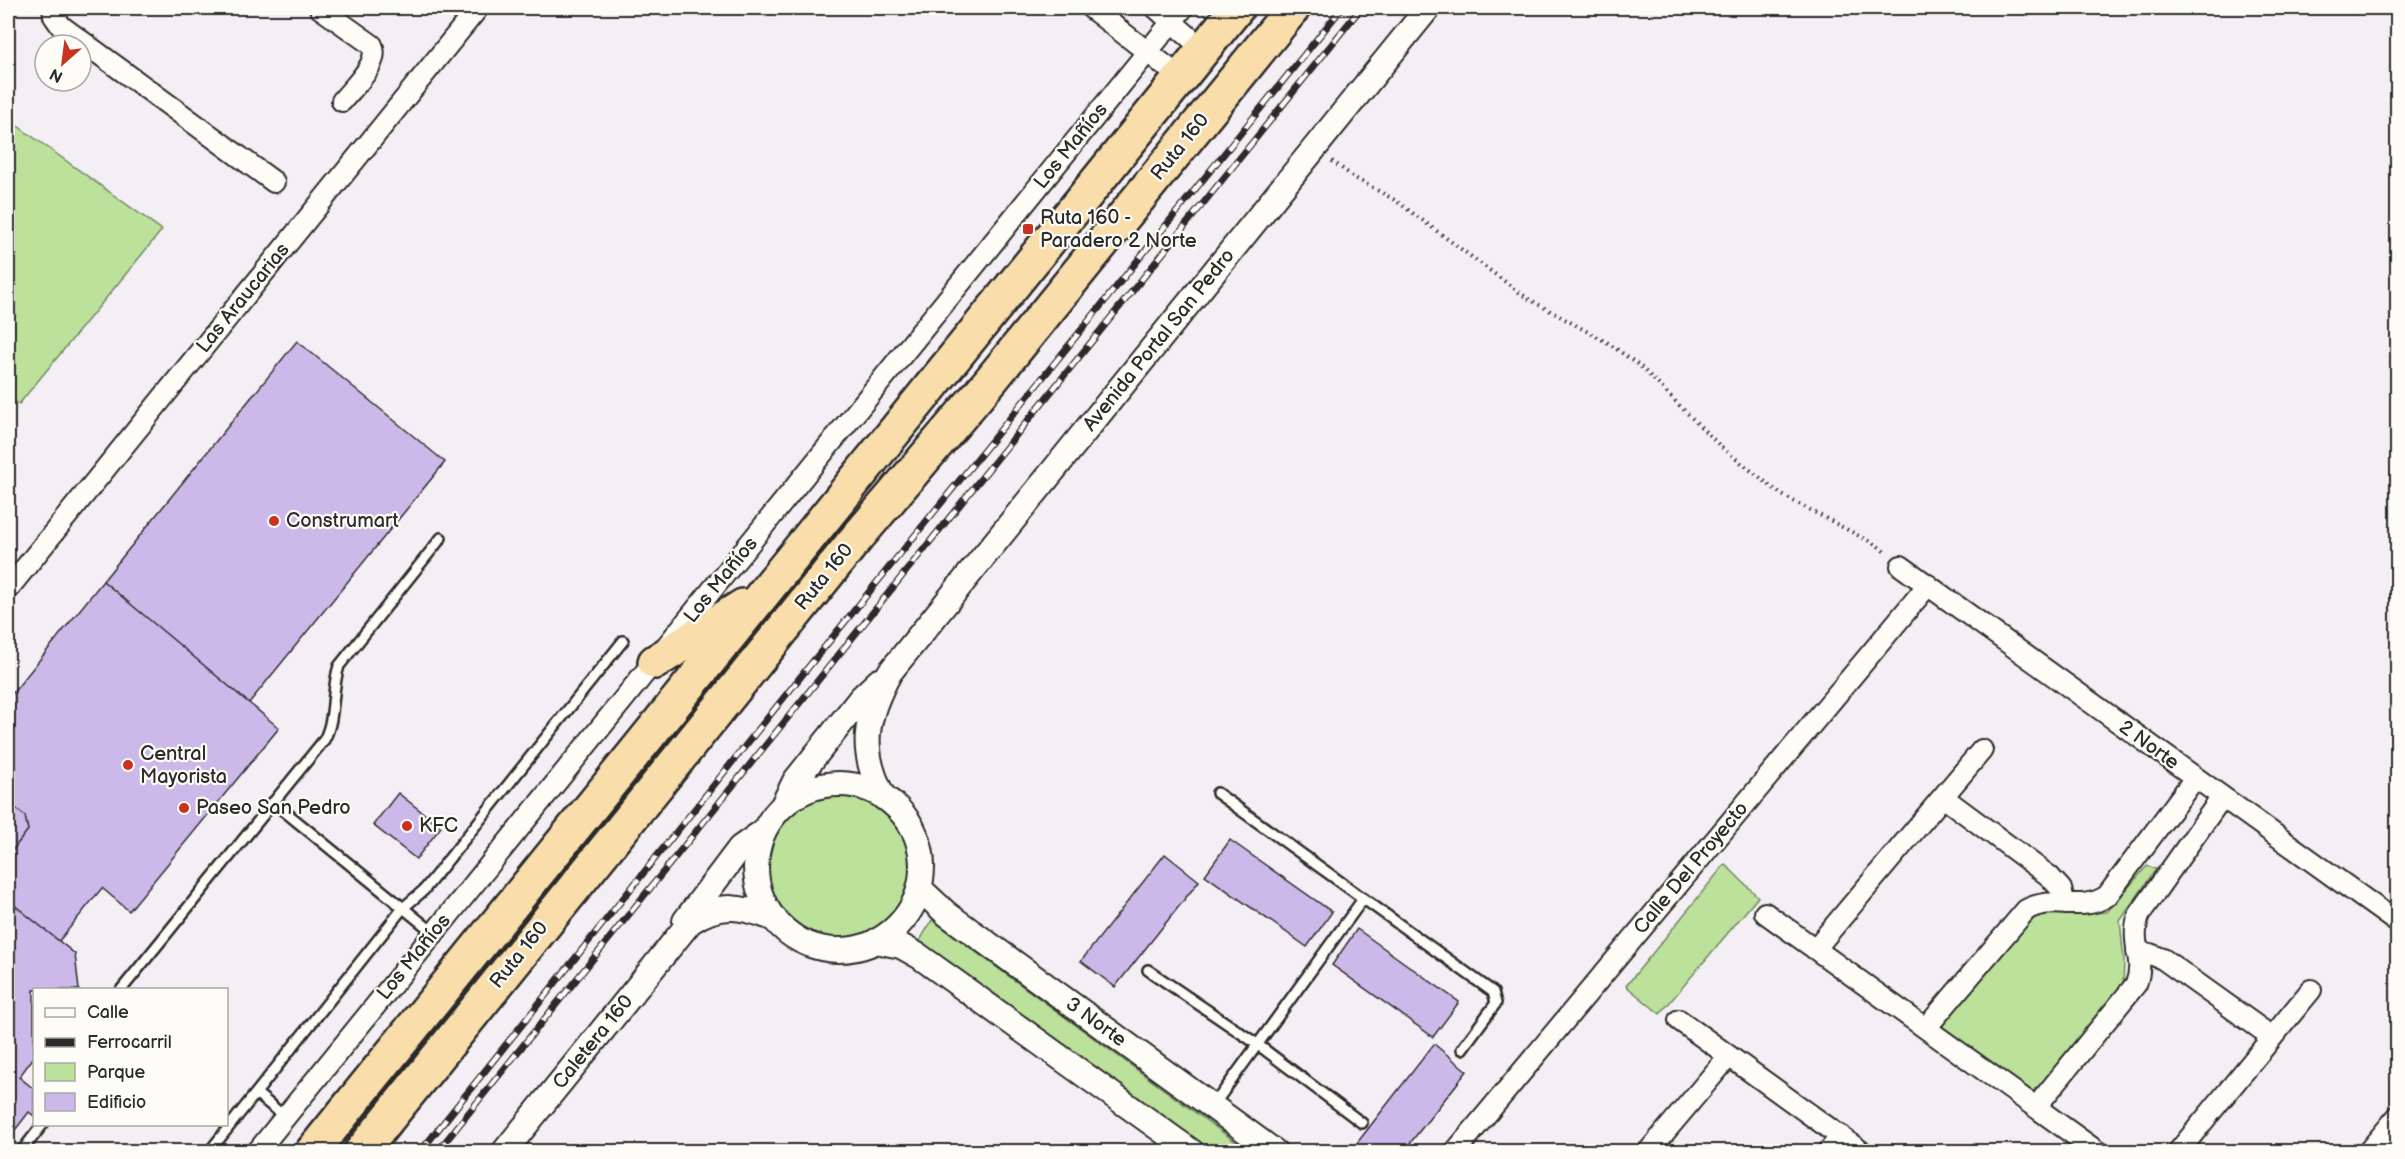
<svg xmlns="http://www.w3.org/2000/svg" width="2405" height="1159" viewBox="0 0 2405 1159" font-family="'Balsamiq Sans',sans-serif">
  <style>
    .green { fill: #bbe19b; stroke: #738663; stroke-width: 1.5 }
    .building { fill: #ccb9ea; stroke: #2b2b2b; stroke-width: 1.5 }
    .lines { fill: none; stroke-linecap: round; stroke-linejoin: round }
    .service-casing { stroke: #2b2b2b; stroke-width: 14 }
    .minor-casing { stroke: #2b2b2b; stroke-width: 24 }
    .tertiary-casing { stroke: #2b2b2b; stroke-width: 28 }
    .trunk-casing { stroke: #2b2b2b; stroke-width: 38 }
    .path { stroke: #2b2b2b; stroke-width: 4; stroke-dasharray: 1.5 4.5; stroke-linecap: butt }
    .service { stroke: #fdfcf7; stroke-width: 9 }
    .minor { stroke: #fdfcf7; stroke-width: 20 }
    .tertiary { stroke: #fdfcf7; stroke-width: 24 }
    .trunk { stroke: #f9deab; stroke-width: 33 }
    .rail-casing { stroke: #2b2b2b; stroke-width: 7 }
    .rail { stroke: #fdfcf7; stroke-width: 4.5; stroke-dasharray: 14; stroke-linecap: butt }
    .poi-dot { fill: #c8321e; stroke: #fdfcf7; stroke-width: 2 }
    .labels { text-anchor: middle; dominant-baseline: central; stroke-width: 4.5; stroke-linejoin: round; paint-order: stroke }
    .street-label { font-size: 20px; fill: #2b2b2b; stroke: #fdfcf7 }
    .poi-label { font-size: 20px; fill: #2b2b2b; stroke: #fdfcf7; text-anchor: start }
  </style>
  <rect width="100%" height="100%" fill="#f3eff4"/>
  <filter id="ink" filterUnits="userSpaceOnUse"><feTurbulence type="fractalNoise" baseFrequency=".0167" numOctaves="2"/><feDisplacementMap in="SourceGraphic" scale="12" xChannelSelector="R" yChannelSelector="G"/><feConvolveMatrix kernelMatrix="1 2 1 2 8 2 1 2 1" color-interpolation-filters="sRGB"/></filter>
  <g filter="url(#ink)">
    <!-- green -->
    <path class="green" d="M 8,119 L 162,230 L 19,404 L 8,396 Z
      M766 866a72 72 0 1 1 144 0a72 72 0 1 1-144 0Z
      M 1725,864 L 1758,897 L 1660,1014 L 1626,986 Z
      M 2147,866 L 2156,869 L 2120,921 L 2124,961 L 2123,985 L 2035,1095 L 1940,1025 L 1988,964 L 2038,915 L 2058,907 L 2078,914 L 2107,912 Z
      M 932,920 L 1248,1151 L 1207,1151 L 916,947 Z"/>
    <!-- building -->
    <path class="building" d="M 297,341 L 445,462 L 249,703 L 103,581 Z
      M 103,581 L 279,728 L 129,911 L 102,888 L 59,941 L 8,900 L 8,856 L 28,830 L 25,816 L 8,802 L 8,699 Z
      M 398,793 L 441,827 L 416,859 L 373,825 Z
      M 8,802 L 25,816 L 28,830 L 8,856 Z
      M 1230,840 L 1332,912 L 1307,947 L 1205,875 Z
      M 1165,854 L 1199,881 L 1115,987 L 1081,961 Z
      M 8,900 L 75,954 L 79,990 L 34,990 L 34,1057 L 19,1077 L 34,1089 L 34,1116 L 29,1112 L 8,1139 Z
      M 1357,929 L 1459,1002 L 1433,1037 L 1332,965 Z
      M 1434,1044 L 1467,1071 L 1403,1152 L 1350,1152 Z"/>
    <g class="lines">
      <!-- service casing -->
      <g class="service-casing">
        <path id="service" d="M 1217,793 L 1493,992 L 1496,1003 L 1462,1049
          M 273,802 L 434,933
          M 1148,970 L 1257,1044 L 1362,1123
          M 121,990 L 324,740 C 336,718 331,690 339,666 L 441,538
          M 256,1093 L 285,1117
          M 1213,1106 L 1363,899
          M 21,1152 L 43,1124
          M 209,1152 L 403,908 L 424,890 L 623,641"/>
      </g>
      <!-- minor casing -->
      <g class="minor-casing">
        <path id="minor" d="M 53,8 L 54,16 L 61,26 L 274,182
          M 320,8 L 372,45 C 381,63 353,87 342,101
          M 1091,8 L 1181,78
          M 1156,8 L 1203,49
          M 1901,566 L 2398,923
          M 8,589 L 478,8
          M 1943,797 L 2049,876 L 2061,889 L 2065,904
          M 1765,913 L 2098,1152
          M 1815,949 L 1982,750
          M 2137,952 L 2150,954 L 2163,959 L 2272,1037
          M 1679,1020 L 1862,1152
          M 1926,1028 L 2026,910 C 2055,894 2079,914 2107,896 L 2195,778
          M 2036,1107 L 2136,984 C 2146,959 2129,944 2139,915 L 2222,797
          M 257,1152 L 1183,8
          M 1455,1152 L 1928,585
          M 1648,1152 L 1729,1056
          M 1828,1152 L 1841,1136
          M 2178,1152 L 2311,990
          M 2368,1152 L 2398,1116"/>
      </g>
      <!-- tertiary casing -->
      <g class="tertiary-casing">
        <path id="tertiary" d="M756 867a83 83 0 1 1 166 0a83 83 0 1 1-166 0Z
          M 884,798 C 858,751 865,717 890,672 L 1428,8
          M 783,805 L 795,781 L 861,698 L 879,681
          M 919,888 L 947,914 L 1275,1152
          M 685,921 L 740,848 L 764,831
          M 876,941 L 901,946 L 919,956 L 1192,1152
          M 504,1152 L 690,922 C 721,901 743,907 775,919"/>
      </g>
      <!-- trunk casing -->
      <g class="trunk-casing">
        <path id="trunk" d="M 655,662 L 743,606
          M 312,1152 L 1237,8
          M 361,1152 L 850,546 L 991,380 L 1293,8"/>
      </g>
      <!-- path -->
      <path class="path" d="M 1332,161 L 1355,178 L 1395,200 L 1527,298 L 1608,343 L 1640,366 L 1720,446 L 1782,495 L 1878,546 L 1886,553"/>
      <!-- service -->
      <use href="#service" class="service"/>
      <!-- minor -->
      <use href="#minor" class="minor"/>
      <!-- tertiary -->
      <use href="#tertiary" class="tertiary"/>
      <!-- trunk -->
      <use href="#trunk" class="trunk"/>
      <!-- rail casing -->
      <g class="rail-casing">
        <path id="rail" d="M 420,1152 L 806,670 L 1342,8
          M 437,1152 L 1361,8"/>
      </g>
      <!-- rail -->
      <use href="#rail" class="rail"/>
    </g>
  </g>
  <!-- markers -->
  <g class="poi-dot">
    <rect x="1022" y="223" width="12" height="12" rx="3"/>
    <circle cx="274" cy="521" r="6"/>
    <circle cx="128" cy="765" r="6"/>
    <circle cx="184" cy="808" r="6"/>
    <circle cx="407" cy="826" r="6"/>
  </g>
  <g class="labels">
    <!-- street labels -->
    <g class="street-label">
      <text transform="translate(1071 146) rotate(-51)">Los Mañíos</text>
      <text transform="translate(1180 147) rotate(-51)">Ruta 160</text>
      <text transform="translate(243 298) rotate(-51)">Las Araucarias</text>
      <text transform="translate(1159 340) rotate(-51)">Avenida Portal San Pedro</text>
      <text transform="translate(824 577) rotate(-51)">Ruta 160</text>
      <text transform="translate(721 580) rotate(-51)">Los Mañíos</text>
      <text transform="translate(2149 745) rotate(36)">2 Norte</text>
      <text transform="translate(1691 868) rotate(-50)">Calle Del Proyecto</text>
      <text transform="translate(519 955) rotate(-51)">Ruta 160</text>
      <text transform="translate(414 957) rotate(-51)">Los Mañíos</text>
      <text transform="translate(1096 1022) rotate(36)">3 Norte</text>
      <text transform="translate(593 1042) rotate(-51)">Caletera 160</text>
    </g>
    <!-- poi labels -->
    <g class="poi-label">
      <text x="1040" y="218">Ruta 160 -<tspan x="1040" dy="23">Paradero 2 Norte</tspan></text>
      <text x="286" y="521">Construmart</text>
      <text x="140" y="754">Central<tspan x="140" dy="23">Mayorista</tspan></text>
      <text x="196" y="808">Paseo San Pedro</text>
      <text x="419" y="826">KFC</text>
    </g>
  </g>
  <!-- margin -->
  <rect width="2405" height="1159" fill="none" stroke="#fdfcf7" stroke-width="30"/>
  <rect x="15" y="15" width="2375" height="1129" fill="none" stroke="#2b2b2b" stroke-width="2" filter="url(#ink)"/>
  <!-- legend -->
  <rect x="33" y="988" width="195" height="138" fill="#fdfcf7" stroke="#a9a8a5" stroke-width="1.5"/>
  <rect x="45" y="1008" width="30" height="9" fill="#fdfcf7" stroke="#a9a8a5" stroke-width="1.5"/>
  <text x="87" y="1018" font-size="18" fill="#2b2b2b">Calle</text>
  <rect x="45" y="1038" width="30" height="9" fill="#2b2b2b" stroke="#a9a8a5" stroke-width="1.5"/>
  <text x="87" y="1048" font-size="18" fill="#2b2b2b">Ferrocarril</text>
  <rect x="45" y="1063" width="30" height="18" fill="#bbe19b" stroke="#a9a8a5" stroke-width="1.5"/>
  <text x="87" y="1078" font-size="18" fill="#2b2b2b">Parque</text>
  <rect x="45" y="1093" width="30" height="18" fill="#ccb9ea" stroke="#a9a8a5" stroke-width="1.5"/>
  <text x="87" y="1108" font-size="18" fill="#2b2b2b">Edificio</text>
  <!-- north arrow -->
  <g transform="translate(63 63) rotate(208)"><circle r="28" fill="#fdfcf7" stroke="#a9a8a5" stroke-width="1.5"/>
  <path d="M0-4.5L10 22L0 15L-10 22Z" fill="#c8321e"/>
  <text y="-9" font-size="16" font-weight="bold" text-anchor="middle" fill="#2b2b2b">N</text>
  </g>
</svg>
